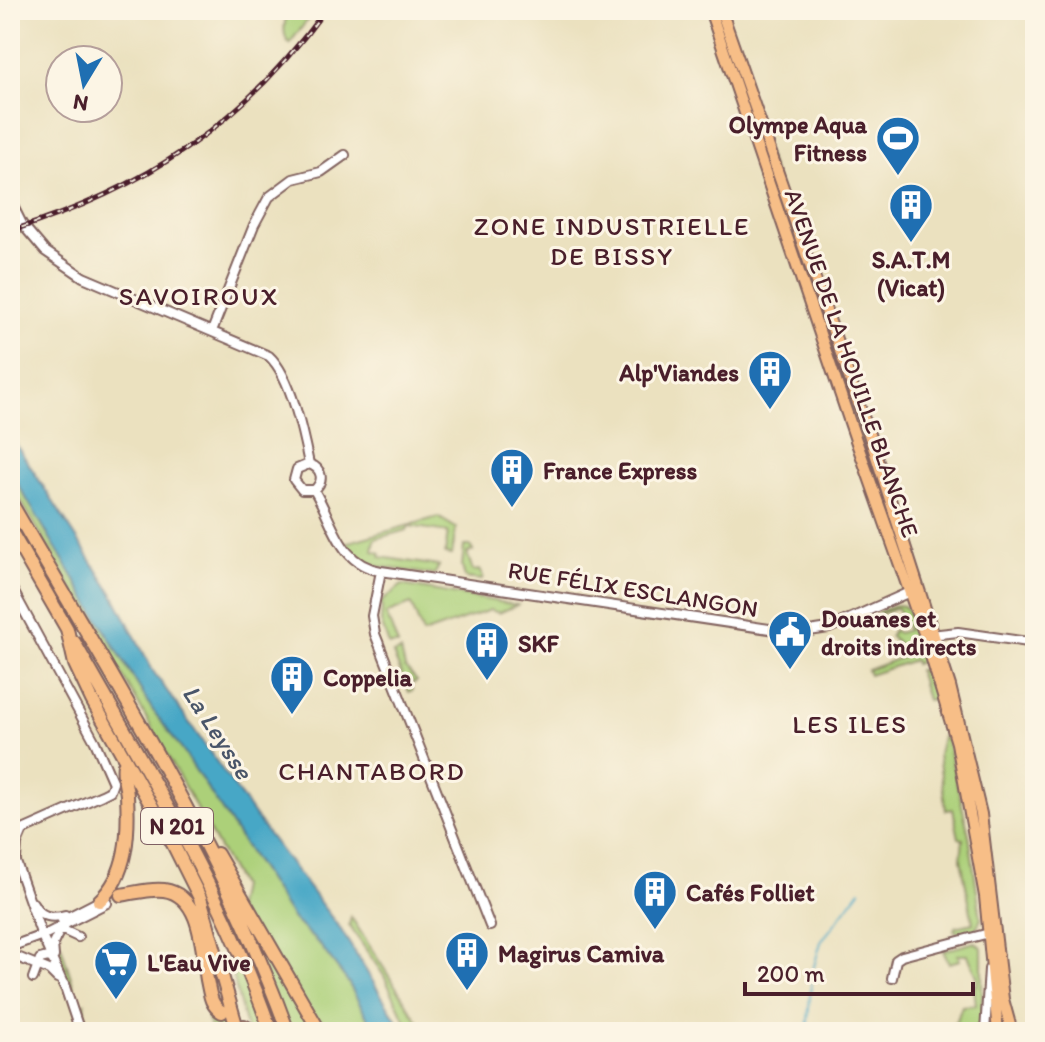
<svg xmlns="http://www.w3.org/2000/svg" width="1045" height="1042" viewBox="0 0 1045 1042" font-family="Itim,sans-serif">
  <style>
    .green { fill: #acd079; stroke: #7b7852; stroke-width: 2 }
    .water { fill: #47a7c6; stroke: #486378; stroke-width: 2 }
    .lines { fill: none; stroke-linecap: round; stroke-linejoin: round }
    .stream { stroke: #47a7c6; stroke-width: 2 }
    .minor-casing { stroke: #82635f; stroke-width: 12 }
    .major-casing { stroke: #82635f; stroke-width: 14 }
    .highway-casing { stroke: #82635f; stroke-width: 16 }
    .minor { stroke: #fff; stroke-width: 8 }
    .major { stroke: #f7be87; stroke-width: 10 }
    .highway { stroke: #f7be87; stroke-width: 12 }
    .rail-casing { stroke: #4a1f2b; stroke-width: 5 }
    .rail { stroke: #fcf5e5; stroke-width: 2; stroke-dasharray: 6; stroke-linecap: butt }
    .labels { text-anchor: middle; dominant-baseline: central; stroke-width: 6; stroke-linejoin: round; paint-order: stroke }
    .shield { fill: #fcf5e5; stroke: #7f5f63; stroke-width: 2 }
    .shield-label { font-size: 22px; font-weight: bold; fill: #4a1f2b }
    .poi-label { font-size: 24px; font-weight: bold; fill: #4a1f2b; stroke: #fcf5e5; text-anchor: start }
    .street-label { font-size: 24px; fill: #4a1f2b; stroke: #fcf5e5 }
    .neighbourhood-label { font-size: 26px; letter-spacing: 2px; fill: #4a1f2b; stroke: #fcf5e5 }
    .water-label { font-size: 26px; font-style: italic; fill: #495569; stroke: #fcf5e5 }
  </style>
  <rect width="100%" height="100%" fill="#fcf5e5"/>
  <filter id="ink" filterUnits="userSpaceOnUse"><feTurbulence type="fractalNoise" baseFrequency=".0125" numOctaves="2"/><feDisplacementMap in="SourceGraphic" scale="16" xChannelSelector="R" yChannelSelector="G"/><feConvolveMatrix kernelMatrix="1 2 1 2 8 2 1 2 1" color-interpolation-filters="sRGB"/></filter>
  <filter id="wash" filterUnits="userSpaceOnUse"><feTurbulence type="fractalNoise" baseFrequency=".006" numOctaves="4" result="noise"/><feDisplacementMap in="SourceGraphic" scale="32" xChannelSelector="R" yChannelSelector="G"/><feGaussianBlur stdDeviation="1.8" result="paint"/><feColorMatrix in="noise" values="0 0 0 0 0 0 0 0 0 0 0 0 0 0 0 0 0 1.4 0 .05"/><feComposite in="paint" operator="in"/></filter>
  <g filter="url(#wash)">
    <rect width="100%" height="100%" fill="#ebe1bf"/>
    <!-- green -->
    <path class="green" d="M 289,10 L 315,10 L 289,44 C 282,34 284,21 289,10 Z
      M 714,10 L 718,10 L 791,225 L 787,221 Z
      M 791,233 L 795,234 L 807,262 L 905,554 L 899,556 Z
      M 10,471 L 152,709 L 183,751 L 293,919 L 319,944 L 348,982 L 375,1032 L 247,1032 L 227,953 L 240,886 L 101,637 L 10,482 Z
      M 438,517 L 456,528 L 452,555 L 445,554 L 448,532 L 409,526 L 407,530 L 375,539 L 373,551 L 381,553 L 380,557 L 439,566 L 434,575 L 369,565 L 358,560 L 345,543 Z
      M 464,546 L 470,546 L 473,551 L 467,553 L 473,571 L 479,570 L 483,577 L 482,580 L 465,578 L 462,566 Z
      M 402,585 L 517,605 L 499,613 L 490,610 L 423,634 L 411,604 L 386,614 L 398,645 L 389,645 L 381,622 L 382,607 L 380,603 Z
      M 897,605 L 904,606 L 908,611 L 924,660 L 915,664 L 914,660 L 869,675 L 867,670 L 906,656 L 898,643 L 890,636 L 893,630 L 898,633 L 908,630 L 897,608 L 878,615 L 878,612 Z
      M 401,651 L 405,668 L 417,681 L 414,683 L 410,680 L 413,690 L 409,692 L 393,654 Z
      M 925,669 C 932,674 937,690 934,699 L 927,700 L 918,670 Z
      M 942,737 L 946,738 L 969,835 L 981,919 L 974,932 L 964,936 L 954,930 L 955,927 L 973,923 L 961,859 L 963,839 L 959,838 L 953,809 L 946,810 L 938,754 Z
      M 351,917 L 425,1032 L 411,1032 L 384,976 L 349,925 Z
      M 185,918 L 208,1010 L 224,1020 L 228,1032 L 211,1032 Z
      M 975,942 L 982,948 L 982,1032 L 944,1032 L 957,1020 L 962,1006 L 976,1005 L 974,986 L 977,985 L 977,976 L 968,955 L 958,955 L 960,960 L 949,963 L 943,951 Z
      M 61,945 L 79,1005 L 85,1003 L 86,1029 L 84,1029 L 57,949 Z"/>
    <!-- water -->
    <path class="water" d="M 10,435 L 114,596 L 153,671 L 261,825 L 341,930 L 404,1032 L 375,1032 L 348,982 L 319,944 L 293,919 L 183,751 L 152,709 L 10,471 Z"/>
    <g class="lines">
      <!-- stream -->
      <path class="stream" d="M 807,1032 L 812,973 L 821,942 L 860,890"/>
    </g>
  </g>
  <g filter="url(#ink)">
    <g class="lines">
      <!-- minor casing -->
      <g class="minor-casing">
        <path id="minor" d="M 10,200 L 22,224 L 45,251 L 83,277 L 269,356 C 291,376 303,434 309,464
          M 212,331 L 254,225 L 269,197 L 293,179 L 321,172 L 345,155
          M 309,464 L 297,469 L 294,480 L 302,490 L 314,490
          M 309,464 C 322,468 325,481 314,490
          M 314,490 C 334,522 338,564 381,571 L 796,633 L 829,628 L 914,590
          M 381,571 L 372,616 L 375,634 L 490,926
          M 10,585 L 95,742 L 113,783 L 110,791 L 102,795 L 23,830 L 17,844 L 16,859
          M 930,635 L 958,632 L 1035,643
          M 10,845 L 42,936 L 65,988
          M 33,903 C 40,917 51,919 65,915
          M 78,937 L 65,931 L 62,920 L 99,901
          M 10,947 L 48,933 L 107,903
          M 10,954 L 49,970 L 57,978
          M 54,956 L 53,944 L 62,926
          M 33,978 L 40,959 L 48,957 L 52,959
          M 892,978 L 896,960 L 902,956 L 993,932
          M 64,984 L 80,1032
          M 985,1032 L 989,969"/>
      </g>
      <!-- major casing -->
      <g class="major-casing">
        <path id="major" d="M 710,10 L 858,446 L 925,636 L 957,743 L 985,896 L 998,1032
          M 721,10 L 867,428 L 950,686 L 981,814 L 1003,999 L 1012,1032"/>
      </g>
      <!-- highway casing -->
      <g class="highway-casing">
        <path id="highway" d="M 10,501 C 108,671 222,848 288,1032
          M 10,530 L 67,629 L 75,664 L 92,700 L 173,844 L 200,898 L 238,1032
          M 74,642 C 145,768 224,894 271,1032
          M 217,854 L 320,1032
          M 121,895 C 135,893 150,888 164,890 C 202,895 202,951 207,980 C 210,993 210,1005 222,1012
          M 99,901 C 128,875 129,832 127,795 C 126,785 122,774 124,765
          M 244,1026 L 254,1032"/>
      </g>
      <!-- minor -->
      <use href="#minor" class="minor"/>
      <!-- major -->
      <use href="#major" class="major"/>
      <!-- highway -->
      <use href="#highway" class="highway"/>
      <!-- rail casing -->
      <g class="rail-casing">
        <path id="rail" d="M 10,231 C 144,190 243,124 325,10"/>
      </g>
      <!-- rail -->
      <use href="#rail" class="rail"/>
    </g>
  </g>
  <!-- icons -->
  <defs>
    <g id="stadium-pin" transform="scale(2.3)"><path d="M0 17L-7.5 6A9.5 9.5 0 1 1 7.5 6Z" fill="#1f6fb2" stroke="#fcf5e5"/><path d="M0-5a6.5 5 0 1 0 0 10a6.5 5 0 1 0 0-10ZM-3.5-1.8h7v3.6h-7Z" fill="#fff"/></g>
    <g id="building-pin" transform="scale(2.3)"><path d="M0 17L-7.5 6A9.5 9.5 0 1 1 7.5 6Z" fill="#1f6fb2" stroke="#fcf5e5"/><path d="M-4-6H4V6H1V3H-1V6H-4ZM-2.5-4.3h1.7v1.8h-1.7ZM.8-4.3h1.7v1.8H.8ZM-2.5-1h1.7V.8h-1.7ZM.8-1h1.7V.8H.8Z" fill="#fff"/></g>
    <g id="civic-pin" transform="scale(2.3)"><path d="M0 17L-7.5 6A9.5 9.5 0 1 1 7.5 6Z" fill="#1f6fb2" stroke="#fcf5e5"/><path d="M-.6-6.5H3V-4.5H.6V-3L4-1V1h2V6H-6V1h2V-1L-.6-3ZM-1.2 2.5V6h2.4V2.5Z" fill="#fff"/></g>
    <g id="supermarket-pin" transform="scale(2.3)"><path d="M0 17L-7.5 6A9.5 9.5 0 1 1 7.5 6Z" fill="#1f6fb2" stroke="#fcf5e5"/><path d="M-6-5.5h2.5l.6 2H6L4.5 2H-2.5L-4.4-4H-6ZM-1.5 3.2a1.3 1.3 0 1 0 .1 0ZM3 3.2a1.3 1.3 0 1 0 .1 0Z" fill="#fff"/></g>
  </defs>
  <g fill-rule="evenodd">
    <use href="#stadium-pin" x="898" y="138"/>
    <use href="#building-pin" x="911" y="205"/>
    <use href="#building-pin" x="770" y="372"/>
    <use href="#building-pin" x="512" y="470"/>
    <use href="#civic-pin" x="790" y="632"/>
    <use href="#building-pin" x="487" y="643"/>
    <use href="#building-pin" x="292" y="677"/>
    <use href="#building-pin" x="655" y="892"/>
    <use href="#building-pin" x="467" y="953"/>
    <use href="#supermarket-pin" x="116" y="962"/>
  </g>
  <g class="labels">
    <!-- shield labels -->
    <rect class="shield" x="141" y="808" width="72" height="36" rx="6"/>
    <g class="shield-label">
      <text x="177" y="826">N 201</text>
    </g>
    <!-- poi labels -->
    <g class="poi-label">
      <text x="867" y="124" text-anchor="end">Olympe Aqua<tspan x="867" dy="28">Fitness</tspan></text>
      <text x="911" y="259" text-anchor="middle">S.A.T.M<tspan x="911" dy="28">(Vicat)</tspan></text>
      <text x="739" y="372" text-anchor="end">Alp'Viandes</text>
      <text x="543" y="470">France Express</text>
      <text x="821" y="618">Douanes et<tspan x="821" dy="28">droits indirects</tspan></text>
      <text x="518" y="643">SKF</text>
      <text x="323" y="677">Coppelia</text>
      <text x="686" y="892">Cafés Folliet</text>
      <text x="498" y="953">Magirus Camiva</text>
      <text x="147" y="962">L'Eau Vive</text>
    </g>
    <!-- street labels -->
    <g class="street-label">
      <text transform="translate(852 363) rotate(71)">AVENUE DE LA HOUILLE BLANCHE</text>
      <text transform="translate(633 589) rotate(9)">RUE FÉLIX ESCLANGON</text>
    </g>
    <!-- neighbourhood labels -->
    <g class="neighbourhood-label">
      <text x="612" y="226">ZONE INDUSTRIELLE<tspan x="612" dy="30">DE BISSY</tspan></text>
      <text x="199" y="296">SAVOIROUX</text>
      <text x="850" y="724">LES ILES</text>
      <text x="372" y="771">CHANTABORD</text>
    </g>
    <!-- water labels -->
    <g class="water-label">
      <text transform="translate(218 732) rotate(57)">La Leysse</text>
    </g>
  </g>
  <!-- margin -->
  <rect width="1045" height="1042" fill="none" stroke="#fcf5e5" stroke-width="40"/>
  <!-- north arrow -->
  <g transform="translate(84 84) rotate(190)"><circle r="38" fill="#fcf5e5" stroke="#b59f9b" stroke-width="2"/>
  <path d="M0-6L14 30L0 20L-14 30Z" fill="#1f6fb2"/>
  <text y="-12" font-size="22" font-weight="bold" text-anchor="middle" fill="#4a1f2b">N</text>
  </g>
  <!-- scale -->
  <path d="M745 982v12h228v-12" fill="none" stroke="#4a1f2b" stroke-width="4"/>
  <text x="757" y="982" font-size="24" fill="#4a1f2b" stroke="#fcf5e5" stroke-width="6" paint-order="stroke">200 m</text>
</svg>
